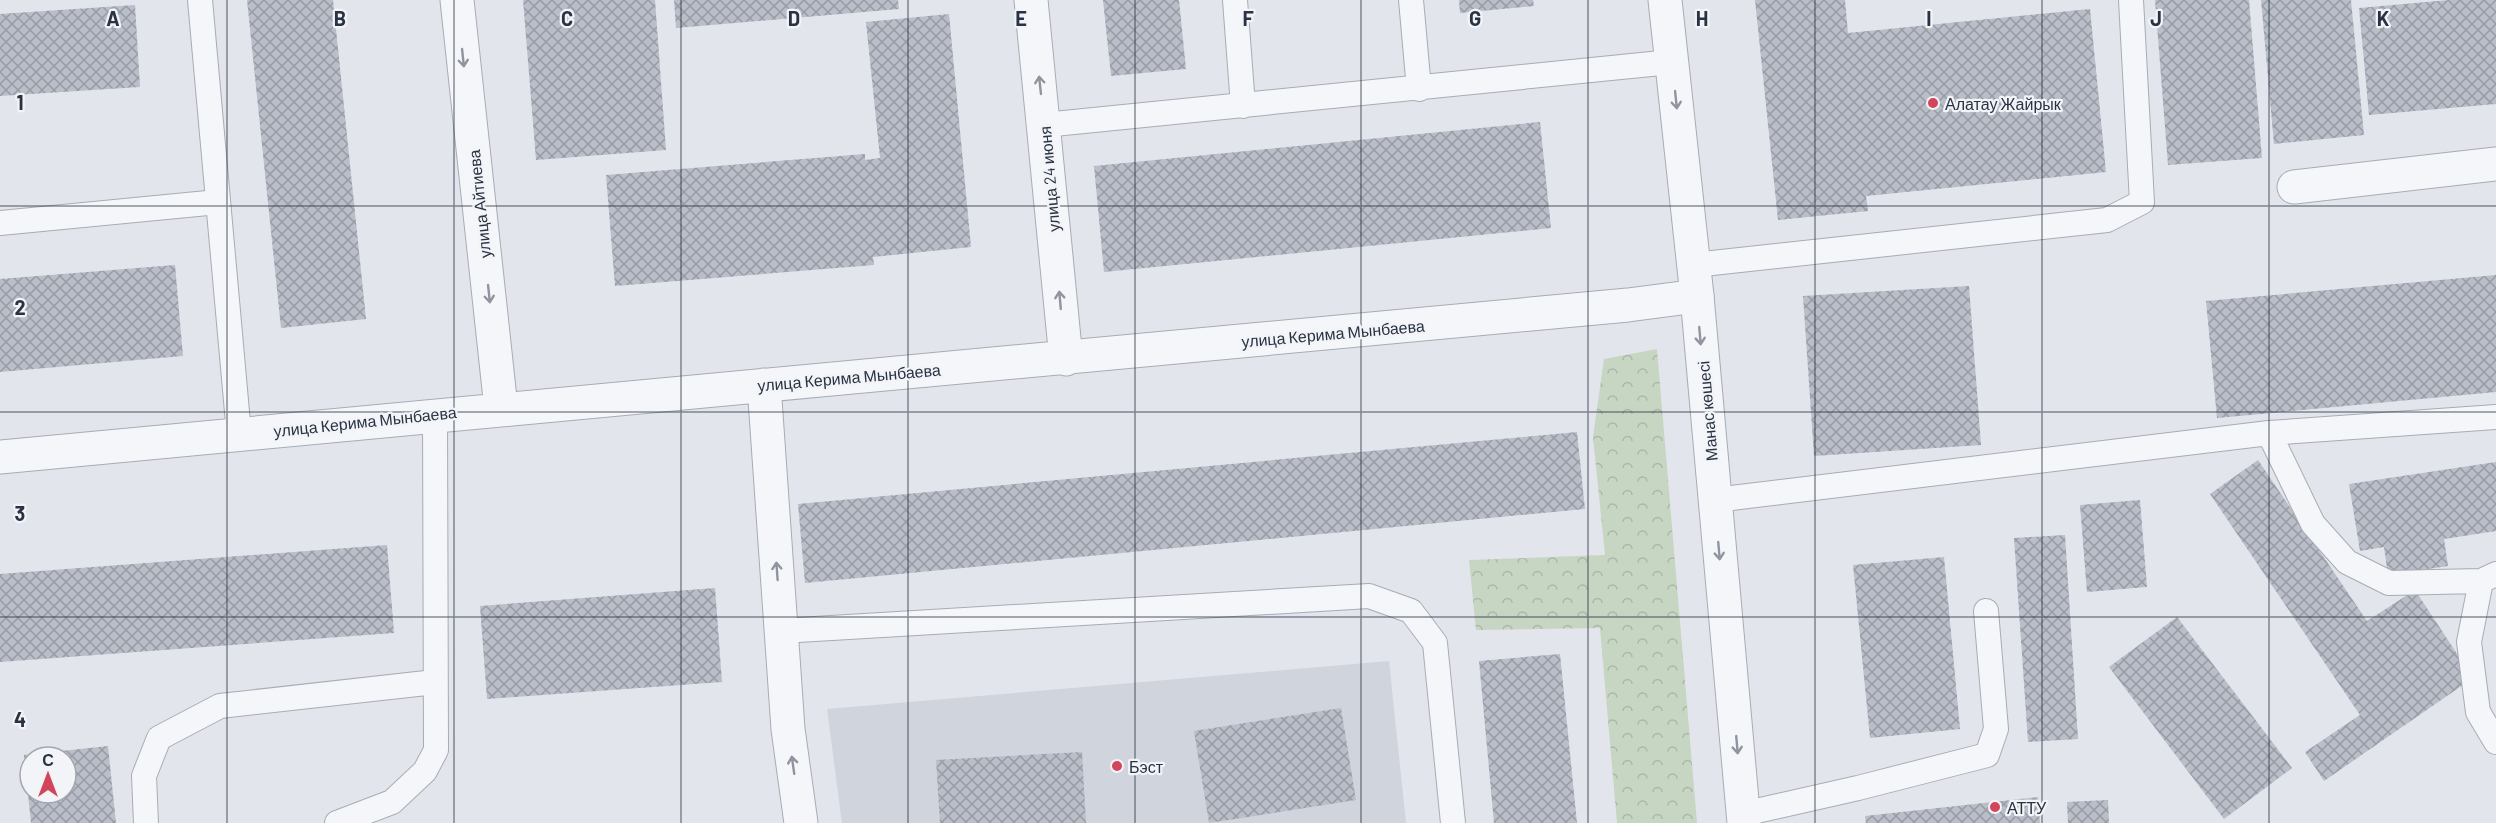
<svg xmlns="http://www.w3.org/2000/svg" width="2496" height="823" viewBox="0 0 2496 823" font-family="Barlow,sans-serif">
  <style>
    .built { fill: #d0d4dd }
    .forest { fill: url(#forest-crowns) }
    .building { fill: url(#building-cross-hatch); fill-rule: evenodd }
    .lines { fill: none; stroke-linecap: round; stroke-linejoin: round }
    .service-casing { stroke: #a7acb5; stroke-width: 26 }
    .minor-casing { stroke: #a7acb5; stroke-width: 35 }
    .tertiary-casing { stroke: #a7acb5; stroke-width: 35 }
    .service { stroke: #f5f6f9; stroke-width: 24 }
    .minor { stroke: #f5f6f9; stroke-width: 33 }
    .tertiary { stroke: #f5f6f9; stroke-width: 33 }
    .oneway { stroke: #8f949e }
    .grid { fill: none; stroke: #293343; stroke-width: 1.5; stroke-opacity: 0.55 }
    .poi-dot { fill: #d2455a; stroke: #f2f4f8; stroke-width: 2 }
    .labels { text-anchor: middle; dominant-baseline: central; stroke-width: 4.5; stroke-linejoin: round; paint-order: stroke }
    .poi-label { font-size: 16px; fill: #293343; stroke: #f2f4f8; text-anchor: start }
    .street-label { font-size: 16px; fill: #293343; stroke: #f2f4f8 }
    .grid-label { font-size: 20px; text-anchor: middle; font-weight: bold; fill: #293343; stroke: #f2f4f8; stroke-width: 4.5; stroke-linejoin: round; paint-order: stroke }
  </style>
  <defs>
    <pattern id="forest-crowns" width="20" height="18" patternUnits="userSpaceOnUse" patternTransform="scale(1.5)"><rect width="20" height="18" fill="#c7d5c3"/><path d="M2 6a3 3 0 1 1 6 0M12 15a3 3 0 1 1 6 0" fill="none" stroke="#abb7a9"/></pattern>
    <pattern id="building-cross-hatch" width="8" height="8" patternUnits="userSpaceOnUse" patternTransform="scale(1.5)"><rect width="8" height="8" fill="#b9bec8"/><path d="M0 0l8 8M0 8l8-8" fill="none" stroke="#969ba4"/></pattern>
  </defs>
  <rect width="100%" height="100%" fill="#e2e5eb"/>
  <!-- built -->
  <path class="built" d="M 1389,661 L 1406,823 L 842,823 L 827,709 Z"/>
  <!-- forest -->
  <path class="forest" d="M 1657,349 L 1697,823 L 1617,823 L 1600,628 L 1476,630 L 1469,560 L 1605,555 L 1593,437 L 1604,359 Z"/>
  <!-- building -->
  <path class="building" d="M 247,0 L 333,0 L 366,319 L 281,328 Z
    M 523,0 L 655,0 L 666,150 L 536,160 Z
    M 674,0 L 898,0 L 899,9 L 676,28 Z
    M 1103,0 L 1179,0 L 1186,69 L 1111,76 Z
    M 1459,0 L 1533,0 L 1534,6 L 1460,13 Z
    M 1755,0 L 1845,0 L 1848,33 L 2090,9 L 2106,172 L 1866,196 L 1868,211 L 1778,220 Z
    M 2155,0 L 2249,0 L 2262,158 L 2168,165 Z
    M 2261,0 L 2351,0 L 2364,135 L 2274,144 Z
    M 2449,0 L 2496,0 L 2496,104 L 2369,115 L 2359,8 Z
    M 135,5 L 140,87 L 0,96 L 0,14 Z
    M 949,14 L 971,247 L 873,257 L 874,265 L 615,286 L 606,175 L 865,154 L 865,160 L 880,158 L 866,22 Z
    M 1540,122 L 1551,228 L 1104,272 L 1094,166 Z
    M 175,265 L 183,356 L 0,372 L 0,279 Z
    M 2496,275 L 2496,392 L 2217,418 L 2206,301 Z
    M 1969,286 L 1981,445 L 1814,456 L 1803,296 Z
    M 1577,432 L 1585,509 L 805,583 L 798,504 Z
    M 2258,460 L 2367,621 L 2415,590 L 2473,678 L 2324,781 L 2305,752 L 2360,715 L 2210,494 Z
    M 2496,462 L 2496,531 L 2444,539 L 2448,566 L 2388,575 L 2384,547 L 2360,551 L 2349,484 Z
    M 2140,500 L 2147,587 L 2087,592 L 2080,505 Z
    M 2065,535 L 2078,739 L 2028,742 L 2014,538 Z
    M 387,545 L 394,633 L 0,662 L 0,574 Z
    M 1944,557 L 1960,729 L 1870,738 L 1853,565 Z
    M 715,588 L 722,682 L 487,699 L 480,606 Z
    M 2177,617 L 2292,768 L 2224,819 L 2109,667 Z
    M 1560,654 L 1577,823 L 1494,823 L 1479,661 Z
    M 1341,708 L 1356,800 L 1209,823 L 1194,731 Z
    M 108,746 L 116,823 L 31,823 L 24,755 ZM 30,757 L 66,757 L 66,793 L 30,793 Z
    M 1082,752 L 1086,823 L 940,823 L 936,760 Z
    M 2038,797 L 2040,823 L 1866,823 L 1865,816 Z
    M 2108,800 L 2109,823 L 2068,823 L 2067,802 Z"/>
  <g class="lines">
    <!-- service casing -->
    <g class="service-casing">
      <path id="service" d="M 200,0 L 239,434
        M 1235,0 L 1243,106
        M 1411,0 L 1419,89
        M 1044,125 L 1671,62
        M 0,223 L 218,202
        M 1694,265 L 2107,220 L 2142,202 L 2131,0
        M 2269,433 L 2313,524 L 2347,562 L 2389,583 L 2481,581 L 2496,574
        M 1715,500 L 2269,433 L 2496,417
        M 2481,581 L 2469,642 L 2478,712 L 2496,742
        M 781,631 L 1369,596 L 1411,611 L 1435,643 L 1453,823
        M 1743,814 L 1858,788 L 1987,755 L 1996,729 L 1986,611
        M 146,823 L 144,776 L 159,738 L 220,706 L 435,682
        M 337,823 L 392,802 L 425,771 L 436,750 L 435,414"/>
    </g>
    <!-- minor casing -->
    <g class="minor-casing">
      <path id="minor" d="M 457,0 L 501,408
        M 1031,0 L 1066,359
        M 2294,187 L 2496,164
        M 764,385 L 788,729 L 801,823
        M 0,457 C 543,404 1085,357 1628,305 L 1697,296"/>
    </g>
    <!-- tertiary casing -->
    <g class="tertiary-casing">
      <path id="tertiary" d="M 1665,0 L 1697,296 L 1744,823"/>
    </g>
    <!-- service -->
    <use href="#service" class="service"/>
    <!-- minor -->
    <use href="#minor" class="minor"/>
    <!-- tertiary -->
    <use href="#tertiary" class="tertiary"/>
  </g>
  <!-- one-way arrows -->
  <defs><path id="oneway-shaft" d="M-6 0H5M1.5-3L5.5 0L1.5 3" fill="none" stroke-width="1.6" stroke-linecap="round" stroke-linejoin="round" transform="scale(1.5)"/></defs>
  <g class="oneway">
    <use href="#oneway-shaft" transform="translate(463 58) rotate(84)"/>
    <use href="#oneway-shaft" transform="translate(1040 85) rotate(-96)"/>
    <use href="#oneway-shaft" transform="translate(1676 100) rotate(84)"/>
    <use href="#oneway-shaft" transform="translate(489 294) rotate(84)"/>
    <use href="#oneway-shaft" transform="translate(1060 300) rotate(-95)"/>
    <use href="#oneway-shaft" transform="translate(1700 336) rotate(85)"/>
    <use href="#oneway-shaft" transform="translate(1719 551) rotate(85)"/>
    <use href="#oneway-shaft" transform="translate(777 571) rotate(-94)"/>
    <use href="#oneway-shaft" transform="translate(1737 745) rotate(85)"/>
    <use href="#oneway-shaft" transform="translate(793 765) rotate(-98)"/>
  </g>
  <!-- grid -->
  <path class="grid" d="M 227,0 L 227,823M 454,0 L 454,823M 681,0 L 681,823M 908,0 L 908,823M 1135,0 L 1135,823M 1361,0 L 1361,823M 1588,0 L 1588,823M 1815,0 L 1815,823M 2042,0 L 2042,823M 2269,0 L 2269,823M 0,206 L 2496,206M 0,412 L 2496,412M 0,617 L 2496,617"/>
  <!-- markers -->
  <g class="poi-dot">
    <circle cx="1933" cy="103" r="6"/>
    <circle cx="1117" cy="766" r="6"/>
    <circle cx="1995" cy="807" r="6"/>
  </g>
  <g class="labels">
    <!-- poi labels -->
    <g class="poi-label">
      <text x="1945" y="103">Алатау Жайрык</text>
      <text x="1129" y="766">Бэст</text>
      <text x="2007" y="807">АТТУ</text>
    </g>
    <!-- street labels -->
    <g class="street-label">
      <text transform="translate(1049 179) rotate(-95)">улица 24 июня</text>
      <text transform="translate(479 204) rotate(-96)">улица Айтиева</text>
      <text transform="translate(1333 333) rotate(-5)">улица Керима Мынбаева</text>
      <text transform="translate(849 377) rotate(-5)">улица Керима Мынбаева</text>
      <text transform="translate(1707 411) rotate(-95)">Манас көшесі</text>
      <text transform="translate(365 421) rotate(-6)">улица Керима Мынбаева</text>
    </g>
  </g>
  <g class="grid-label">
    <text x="113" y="26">A</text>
    <text x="340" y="26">B</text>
    <text x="567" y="26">C</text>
    <text x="794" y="26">D</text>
    <text x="1021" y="26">E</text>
    <text x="1248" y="26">F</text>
    <text x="1475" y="26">G</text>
    <text x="1702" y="26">H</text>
    <text x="1929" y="26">I</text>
    <text x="2156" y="26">J</text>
    <text x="2383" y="26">K</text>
    <text x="20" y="110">1</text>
    <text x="20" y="315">2</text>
    <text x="20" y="521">3</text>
    <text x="20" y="727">4</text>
  </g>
  <!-- north arrow -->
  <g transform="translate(48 775)"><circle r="28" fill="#f2f4f8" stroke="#a2a7b0" stroke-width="1.5"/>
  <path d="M0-4.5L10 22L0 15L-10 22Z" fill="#d2455a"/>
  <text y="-9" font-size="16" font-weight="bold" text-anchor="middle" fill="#293343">С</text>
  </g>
</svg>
